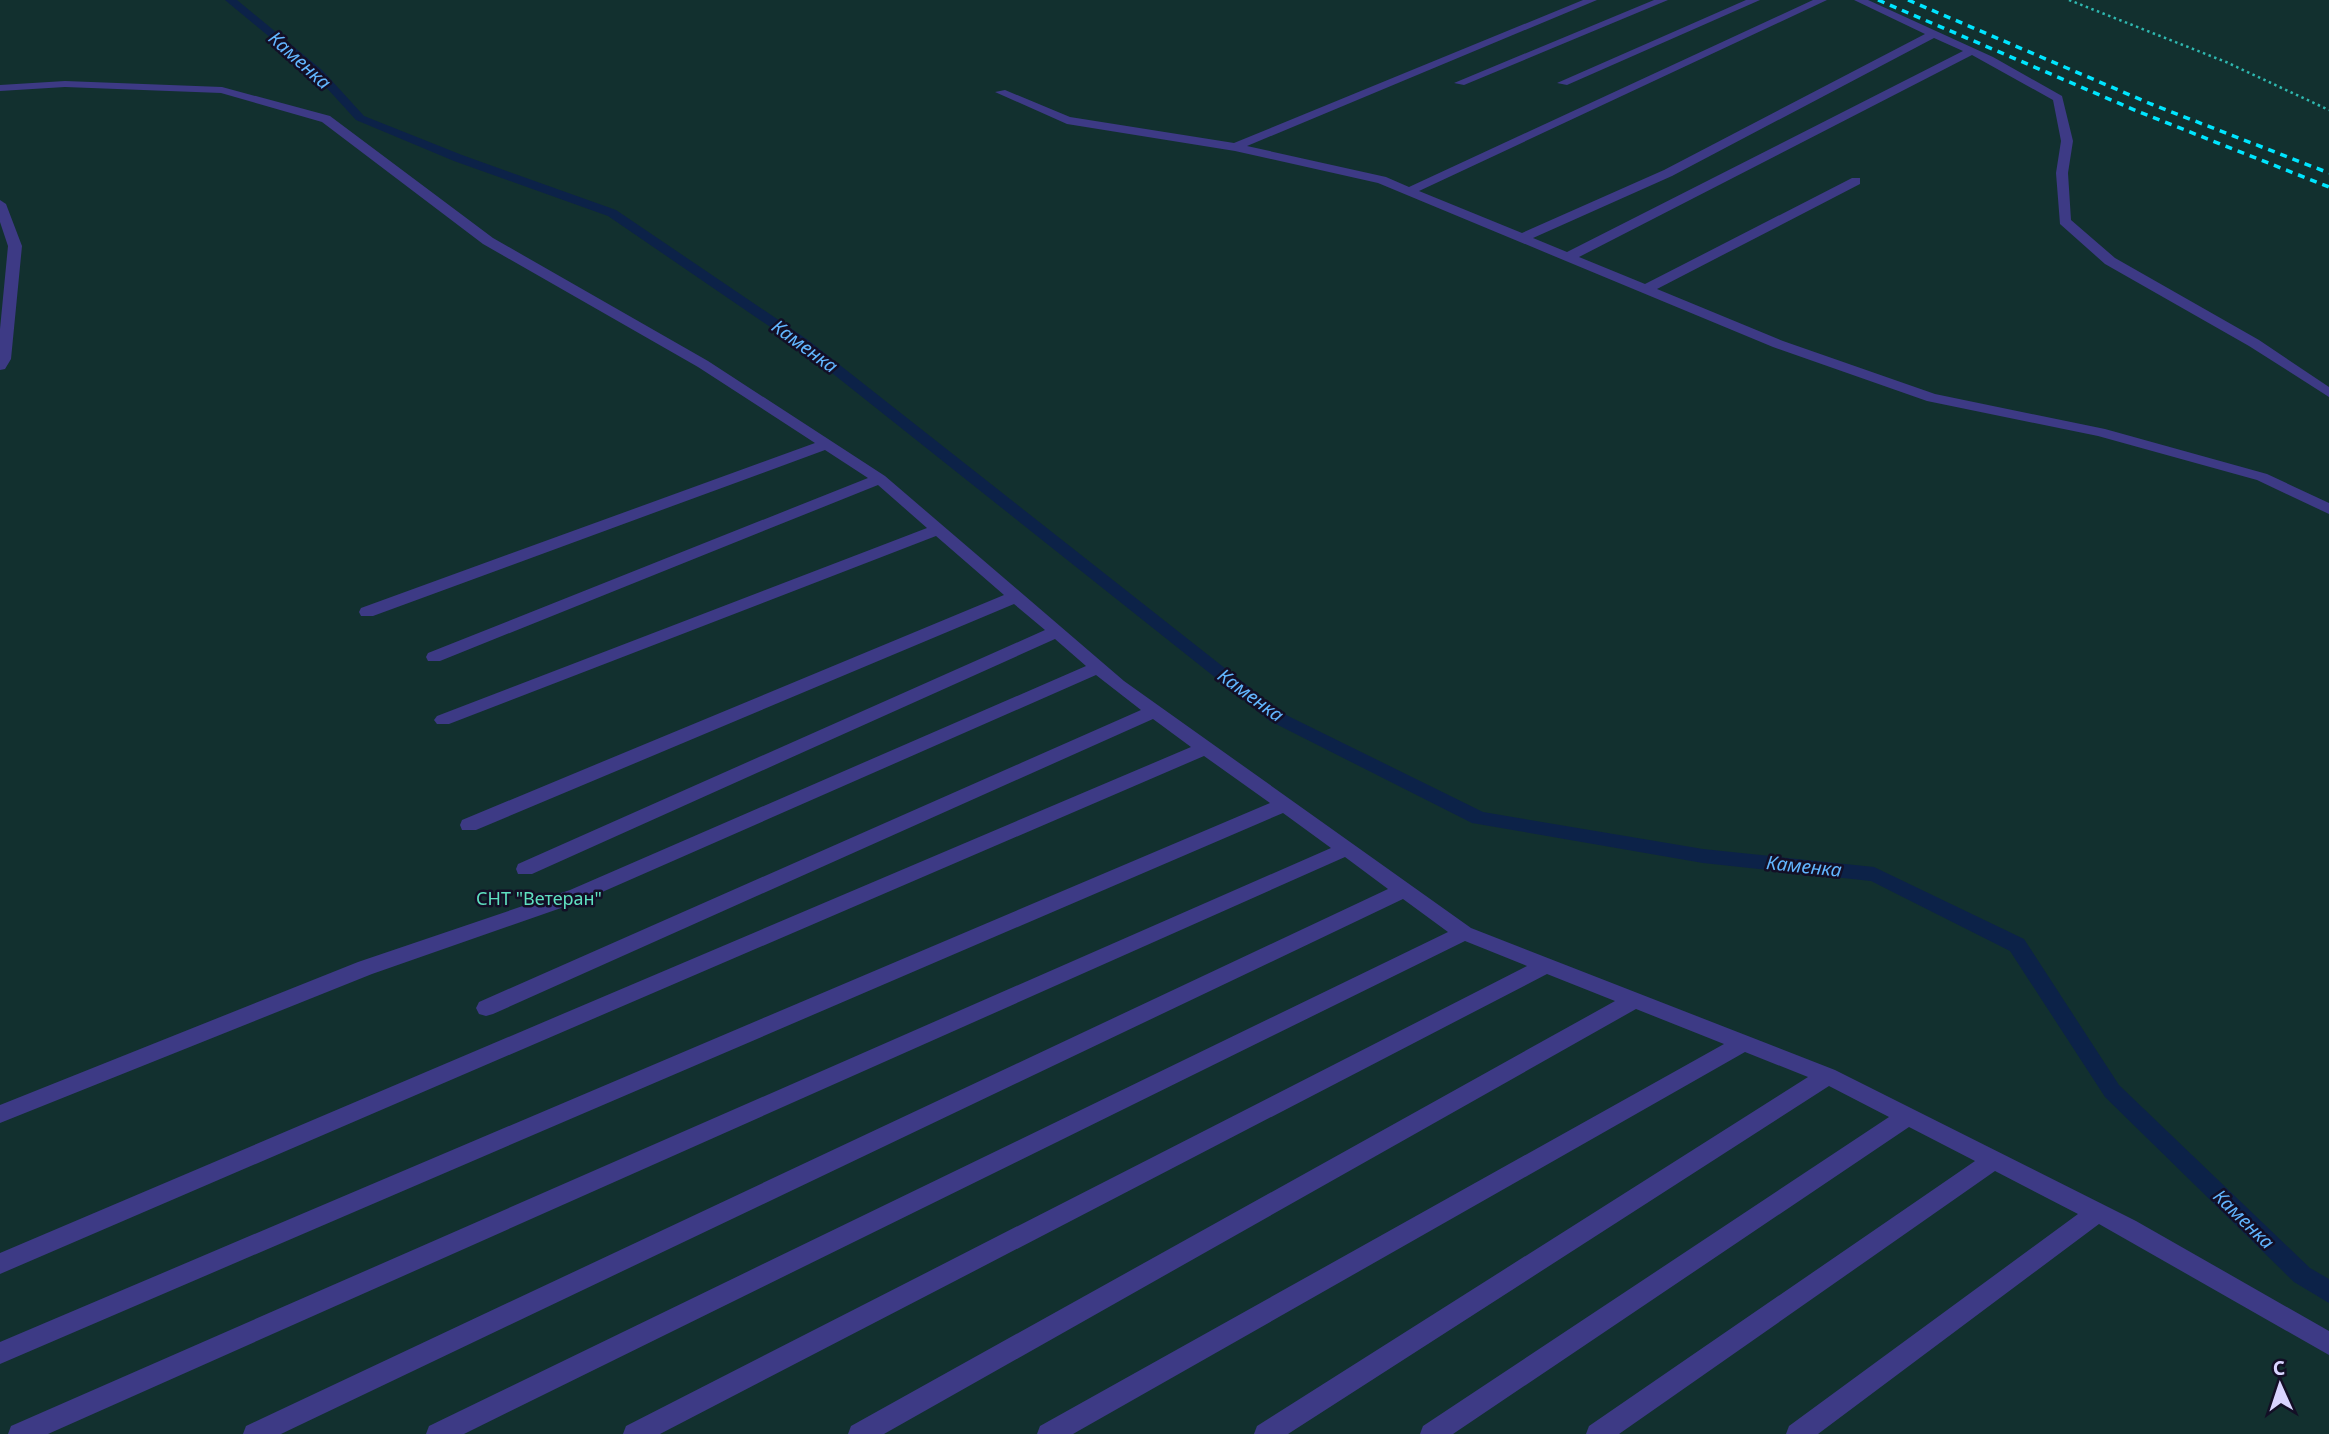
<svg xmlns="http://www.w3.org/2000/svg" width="2329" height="1434" viewBox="0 0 2329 1434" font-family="'Noto Sans',sans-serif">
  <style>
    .green { fill: #12302f }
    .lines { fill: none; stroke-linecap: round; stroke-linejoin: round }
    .stream { fill: #0c2248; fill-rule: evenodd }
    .path { stroke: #2fb8b0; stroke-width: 2.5; stroke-dasharray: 2.5 3.5; stroke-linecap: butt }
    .minor { fill: #3d3a85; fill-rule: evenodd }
    .rail { stroke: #00e5ff; stroke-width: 3.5; stroke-dasharray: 7 6; stroke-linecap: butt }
    .labels { text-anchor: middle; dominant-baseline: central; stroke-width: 5; stroke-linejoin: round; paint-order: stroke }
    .park-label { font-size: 18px; fill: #5fe0c0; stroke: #130f26 }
    .water-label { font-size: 19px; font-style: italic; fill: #62b6ff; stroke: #130f26 }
  </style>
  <rect width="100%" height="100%" fill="#130f26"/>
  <!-- green -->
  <path class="green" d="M 0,0 L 2329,0 L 2329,1434 L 0,1434 Z"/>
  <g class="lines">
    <!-- stream -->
    <path class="stream" d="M 225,0 L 237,0 L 322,70 L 364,116 L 462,155 L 616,210 L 808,340 L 1282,713 L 1483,812 L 1703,849 L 1874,867 L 2024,939 L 2119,1085 L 2310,1268 L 2329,1279 L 2329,1303 L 2294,1282 L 2105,1097 L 2010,951 L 1871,881 L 1703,863 L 1472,823 L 1270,721 L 798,346 L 608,216 L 454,161 L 356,120 L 314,74 Z"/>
    <!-- path -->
    <path class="path" d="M 2069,0 L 2226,62 L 2329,110"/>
    <!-- minor -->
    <path class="minor" d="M 1583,0 L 1597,0 L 1247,146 L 1386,177 L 1409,187 L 1813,0 L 1827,0 L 1419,191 L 1522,233 L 1664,170 L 1925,34 L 1854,0 L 1868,0 L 1993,57 L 2062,96 L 2073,141 L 2068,173 L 2071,220 L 2115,258 L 2259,340 L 2329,387 L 2329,397 L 2249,346 L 2105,264 L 2060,224 L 2056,173 L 2061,141 L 2053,100 L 1972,55 L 1579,257 L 1645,284 L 1852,178 L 1860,178 L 1860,184 L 1657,289 L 1783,341 L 1935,394 L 2105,429 L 2267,474 L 2329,503 L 2329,514 L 2257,480 L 2098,436 L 1927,401 L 1773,347 L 1378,183 L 1235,151 L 1067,124 L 995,92 L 1005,90 L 1070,117 L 1234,143 ZM 1934,38 L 1963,51 L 1567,252 L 1533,238 L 1672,176 Z
      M 1654,0 L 1668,0 L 1464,85 L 1454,83 Z
      M 1746,0 L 1760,0 L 1567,85 L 1557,83 Z
      M 65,81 L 222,87 L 330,116 L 493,238 L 708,361 L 885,476 L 1124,681 L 1471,928 L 1835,1070 L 2136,1221 L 2329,1331 L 2329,1355 L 2099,1224 L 1818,1434 L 1786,1434 L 1789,1426 L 2078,1214 L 1995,1171 L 1619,1434 L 1586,1434 L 1589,1426 L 1975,1161 L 1909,1127 L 1453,1434 L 1420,1434 L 1423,1426 L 1889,1117 L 1829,1086 L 1288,1434 L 1254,1434 L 1257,1426 L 1808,1077 L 1745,1052 L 1073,1434 L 1037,1434 L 1040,1426 L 1724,1044 L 1636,1009 L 884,1434 L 848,1434 L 851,1426 L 1615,1001 L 1547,974 L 660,1434 L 623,1434 L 626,1426 L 1527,966 L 1465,941 L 464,1434 L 426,1434 L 429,1426 L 1448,932 L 1403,899 L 281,1434 L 243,1434 L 246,1426 L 1388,889 L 1345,857 L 48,1434 L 8,1434 L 11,1426 L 1331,848 L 1283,813 L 0,1364 L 0,1342 L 1270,803 L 1204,756 L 0,1274 L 0,1253 L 1191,747 L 1153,719 L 493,1014 L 486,1016 L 479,1014 L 476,1008 L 479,1002 L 1141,710 L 1096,675 L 584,900 L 372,974 L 0,1123 L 0,1105 L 358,962 L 570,890 L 1086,666 L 1055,639 L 532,874 L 518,874 L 516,869 L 518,864 L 1045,630 L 1014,604 L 476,830 L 462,830 L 460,825 L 462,820 L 1004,595 L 936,536 L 449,724 L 437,724 L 434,720 L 437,716 L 927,528 L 878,485 L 440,661 L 428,661 L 426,657 L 428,653 L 868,478 L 825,450 L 373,616 L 361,616 L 359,612 L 361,608 L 815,443 L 698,367 L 483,244 L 322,122 L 221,93 L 65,87 L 0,91 L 0,85 Z
      M 0,200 L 6,204 L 22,246 L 11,359 L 5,369 L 0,370 L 0,329 L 8,246 L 0,222 Z"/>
    <!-- rail -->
    <path class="rail" d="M 1878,0 L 2137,111 L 2329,187
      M 1908,0 L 2151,104 L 2329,173"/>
  </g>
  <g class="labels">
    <!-- park labels -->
    <g class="park-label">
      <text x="539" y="898">СНТ "Ветеран"</text>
    </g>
    <!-- water labels -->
    <g class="water-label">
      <text transform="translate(300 60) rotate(42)">Каменка</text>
      <text transform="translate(805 346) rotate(36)">Каменка</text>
      <text transform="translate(1251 695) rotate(36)">Каменка</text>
      <text transform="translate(1804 866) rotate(6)">Каменка</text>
      <text transform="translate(2244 1219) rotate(44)">Каменка</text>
    </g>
  </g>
  <!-- north arrow -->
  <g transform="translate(2280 1385) rotate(357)" stroke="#130f26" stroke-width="5" paint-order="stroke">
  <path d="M0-5L12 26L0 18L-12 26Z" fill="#d9d4ff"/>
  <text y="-10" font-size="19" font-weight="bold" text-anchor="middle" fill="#d9d4ff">С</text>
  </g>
</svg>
